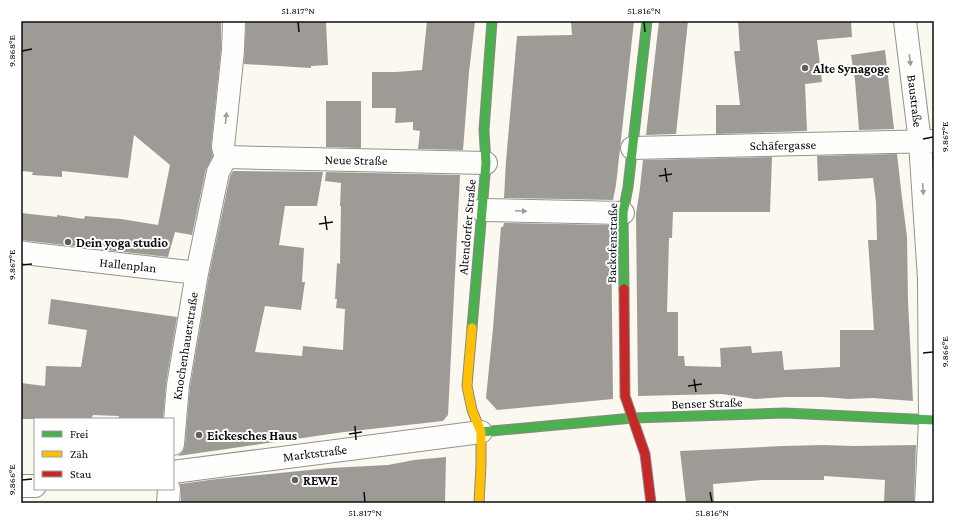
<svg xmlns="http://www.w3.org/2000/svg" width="955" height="524" viewBox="0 0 955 524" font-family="'Crimson Pro',serif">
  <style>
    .building { fill: #9e9a96 }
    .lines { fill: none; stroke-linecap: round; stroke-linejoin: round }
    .street-casing { stroke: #94928f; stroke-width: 24 }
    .fast-casing { stroke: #8a8985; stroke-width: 11 }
    .slow-casing { stroke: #8a8985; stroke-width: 11 }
    .jam-casing { stroke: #8a8985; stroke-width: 11 }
    .street { stroke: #fefefd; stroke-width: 22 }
    .fast { stroke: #4caf50; stroke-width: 9 }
    .slow { stroke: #ffc107; stroke-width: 9 }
    .jam { stroke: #c62828; stroke-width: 9 }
    .oneway { fill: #9d9d9d }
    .ticks { fill: none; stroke: #0c0c0c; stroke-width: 1.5 }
    .poi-dot { fill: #605f5c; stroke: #fff; stroke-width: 1.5 }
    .labels { text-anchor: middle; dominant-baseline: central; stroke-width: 4; stroke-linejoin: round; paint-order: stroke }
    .poi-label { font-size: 13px; font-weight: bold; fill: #0c0c0c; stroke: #fff; text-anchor: start }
    .street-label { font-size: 13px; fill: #0c0c0c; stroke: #fff }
    .neatline { fill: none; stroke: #0c0c0c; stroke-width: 1.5 }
    .ticks-label { font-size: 10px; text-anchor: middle; fill: #0c0c0c }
  </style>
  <rect width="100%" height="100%" fill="#fbf8f0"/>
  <!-- building -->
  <path class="building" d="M 21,21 L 221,21 L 221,49 L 211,146 L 213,156 L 206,169 L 192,235 L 175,232 L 168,257 L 21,240 L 21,213 L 57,217 L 57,215 L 84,219 L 85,216 L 121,219 L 158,225 L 170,165 L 134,135 L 128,178 L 62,171 L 62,177 L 32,175 L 33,172 L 21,171 Z
    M 246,21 L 326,21 L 328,65 L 311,66 L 311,68 L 244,64 Z
    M 427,21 L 475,21 L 469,72 L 463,150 L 462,150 L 418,149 L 420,131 L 413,130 L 413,122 L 395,123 L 396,108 L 372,108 L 372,72 L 396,72 L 422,70 Z
    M 589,21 L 634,21 L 616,185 L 613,200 L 504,198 L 506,161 L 517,36 L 572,35 L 571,22 Z
    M 659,21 L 688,21 L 676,134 L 646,135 Z
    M 738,21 L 851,21 L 852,37 L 817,40 L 822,82 L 805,84 L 807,131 L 716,134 L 716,105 L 740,105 L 734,51 L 740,51 Z
    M 885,50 L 894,129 L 859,130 L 855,80 L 851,55 Z
    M 326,101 L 361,101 L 361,148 L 326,147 Z
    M 897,154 L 902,198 L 907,237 L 908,301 L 913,401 L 873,398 L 849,399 L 822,397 L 787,397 L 755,399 L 722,394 L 638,396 L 636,214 L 640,188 L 643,160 L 772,157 L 770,212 L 673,212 L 672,238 L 669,238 L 667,312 L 678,312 L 678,356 L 684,356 L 685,366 L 721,367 L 720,348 L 751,346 L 752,353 L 782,351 L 784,370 L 840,367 L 840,330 L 874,330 L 868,240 L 877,240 L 876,202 L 873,178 L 818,181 L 817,156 Z
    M 233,171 L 323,172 L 317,206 L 285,206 L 279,245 L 304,248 L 302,282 L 305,282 L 301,310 L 265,306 L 255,352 L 302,356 L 303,346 L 343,350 L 345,309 L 336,308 L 337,299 L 335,299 L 337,263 L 340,264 L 341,206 L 340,206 L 341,183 L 325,181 L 326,172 L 460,175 L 448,415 L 443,421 L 344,432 L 178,456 L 183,451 L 185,445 L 190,387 L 209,275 L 230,176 Z
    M 504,223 L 611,225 L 613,399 L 497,410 L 486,398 L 493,328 L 501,227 L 503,227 Z
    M 51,299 L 177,317 L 166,383 L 163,419 L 118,419 L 119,416 L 93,415 L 91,419 L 21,419 L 21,383 L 45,386 L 46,366 L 81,367 L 87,330 L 48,324 Z
    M 823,445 L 854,446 L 916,445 L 914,503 L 884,503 L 885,480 L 824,476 L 824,480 L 762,480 L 713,484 L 714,503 L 686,503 L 680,451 L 783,446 Z
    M 446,457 L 445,503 L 181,503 L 181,490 L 180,484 L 217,479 L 330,468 L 388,465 L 414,460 Z"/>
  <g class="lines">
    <!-- street casing -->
    <g class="street-casing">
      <path id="street" d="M 905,21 L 920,142 L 929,279 L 930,420 L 926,503
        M 632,148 L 934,141
        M 226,157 L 486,163
        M 482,210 L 623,213
        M 21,252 L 33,254 L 197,273 L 218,172 L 226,157 L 223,147 L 233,50 L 234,21
        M 173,444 L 178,385 L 197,273
        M 173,472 L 481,432
        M 21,486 L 35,486
        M 168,503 L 169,489"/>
    </g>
    <!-- fast casing -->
    <g class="fast-casing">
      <path id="fast" d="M 624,289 L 623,213 L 628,187 L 647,21
        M 472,328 L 486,163 L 484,130 L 492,21
        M 481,432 L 633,418 L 785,413 L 934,420"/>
    </g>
    <!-- slow casing -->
    <g class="slow-casing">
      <path id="slow" d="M 472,328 L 467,386 L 472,410 L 481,432 L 481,465 L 479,503"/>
    </g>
    <!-- jam casing -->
    <g class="jam-casing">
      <path id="jam" d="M 624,289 L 625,396 L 645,454 L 651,503"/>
    </g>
    <!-- street -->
    <use href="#street" class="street"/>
    <!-- fast -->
    <use href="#fast" class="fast"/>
    <!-- slow -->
    <use href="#slow" class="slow"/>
    <!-- jam -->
    <use href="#jam" class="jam"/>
  </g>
  <!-- one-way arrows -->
  <defs><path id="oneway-solid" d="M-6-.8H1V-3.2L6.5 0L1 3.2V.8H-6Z"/></defs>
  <g class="oneway">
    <use href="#oneway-solid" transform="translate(910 60) rotate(83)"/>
    <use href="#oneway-solid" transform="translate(226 118) rotate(-84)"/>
    <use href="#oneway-solid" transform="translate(923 189) rotate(86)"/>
    <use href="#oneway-solid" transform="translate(521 211) rotate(2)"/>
  </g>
  <!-- ticks -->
  <path class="ticks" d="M 298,22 L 299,32M 644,22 L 645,32M 22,51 L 32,49M 923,139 L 933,137M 665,168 L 667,182M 659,176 L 672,174M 325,216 L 327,230M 319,224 L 333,222M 22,265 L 32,264M 923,353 L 933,352M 694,379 L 696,392M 688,386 L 702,384M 355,426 L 356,440M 349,434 L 362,432M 22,480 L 32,479M 364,492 L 365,502M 710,492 L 712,502"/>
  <!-- markers -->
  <g class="poi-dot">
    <circle cx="805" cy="68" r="4"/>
    <circle cx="68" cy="242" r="4"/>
    <circle cx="199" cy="435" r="4"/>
    <circle cx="295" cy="480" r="4"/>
  </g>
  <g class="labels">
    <!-- poi labels -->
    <g class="poi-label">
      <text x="813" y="68">Alte Synagoge</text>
      <text x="76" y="242">Dein yoga studio</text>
      <text x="207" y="435">Eickesches Haus</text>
      <text x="303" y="480">REWE</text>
    </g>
    <!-- street labels -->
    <g class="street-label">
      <text transform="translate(915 101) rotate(83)">Baustraße</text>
      <text transform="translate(783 145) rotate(-1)">Schäfergasse</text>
      <text transform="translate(356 160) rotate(1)">Neue Straße</text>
      <text transform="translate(467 227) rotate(-85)">Altendorfer Straße</text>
      <text transform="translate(612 243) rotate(-89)">Backofenstraße</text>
      <text transform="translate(128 265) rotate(6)">Hallenplan</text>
      <text transform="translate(185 346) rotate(-81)">Knochenhauerstraße</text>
      <text transform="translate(707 403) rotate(-2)">Benser Straße</text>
      <text transform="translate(315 453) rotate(-7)">Marktstraße</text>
    </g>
  </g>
  <!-- border -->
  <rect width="955" height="524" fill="none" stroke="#ffffff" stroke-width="44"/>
  <!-- legend -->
  <rect x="34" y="418" width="140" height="72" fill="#ffffff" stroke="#9e9e9e"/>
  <rect x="42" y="431" width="20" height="6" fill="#4caf50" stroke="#9e9e9e"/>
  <text x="70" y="438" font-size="12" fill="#0c0c0c">Frei</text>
  <rect x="42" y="451" width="20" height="6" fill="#ffc107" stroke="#9e9e9e"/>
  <text x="70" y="458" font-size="12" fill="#0c0c0c">Zäh</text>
  <rect x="42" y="471" width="20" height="6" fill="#c62828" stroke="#9e9e9e"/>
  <text x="70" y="478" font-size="12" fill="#0c0c0c">Stau</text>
  <rect x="22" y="22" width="911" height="480" class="neatline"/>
  <g class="ticks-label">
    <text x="298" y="14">51.817°N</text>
    <text x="644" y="14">51.816°N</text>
    <text transform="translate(11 51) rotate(-90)" y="4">9.868°E</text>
    <text transform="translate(944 137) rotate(-90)" y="4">9.867°E</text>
    <text transform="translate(11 265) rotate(-90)" y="4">9.867°E</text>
    <text transform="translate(944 352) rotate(-90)" y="4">9.866°E</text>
    <text transform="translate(11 480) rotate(-90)" y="4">9.866°E</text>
    <text x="365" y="516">51.817°N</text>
    <text x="712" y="516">51.816°N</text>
  </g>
</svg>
